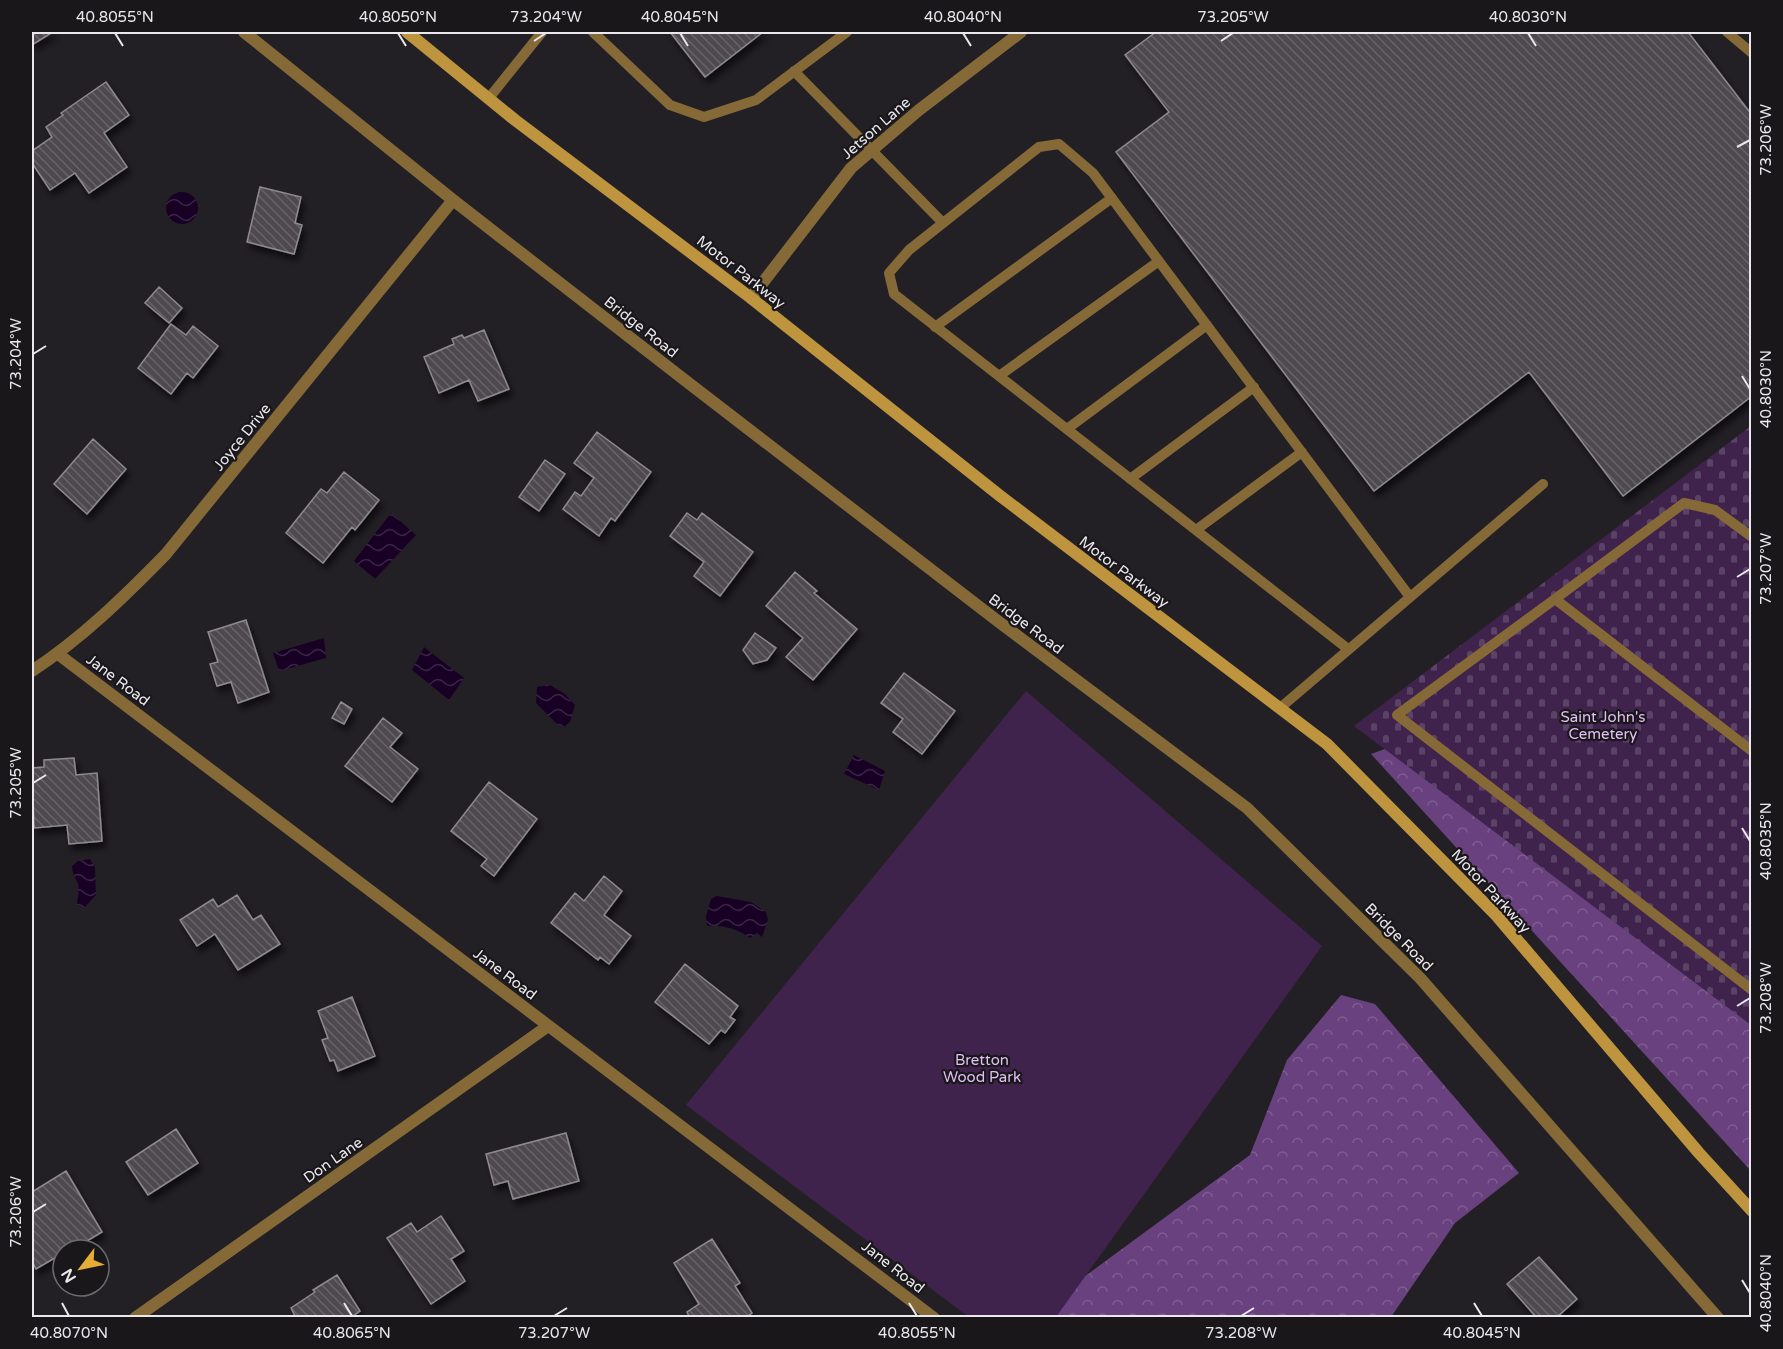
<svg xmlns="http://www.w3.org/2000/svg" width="1783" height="1349" viewBox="0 0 1783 1349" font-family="'Varela Round',sans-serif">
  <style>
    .forest { fill: url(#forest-crowns) }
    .cemetery { fill: url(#cemetery-stones) }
    .green { fill: #3f234d }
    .water { fill: url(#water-waves) }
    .building { fill: url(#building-back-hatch); stroke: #8e8a90; stroke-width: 1.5; filter: url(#shadow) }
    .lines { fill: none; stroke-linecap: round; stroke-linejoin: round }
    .service { stroke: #856a38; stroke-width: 10 }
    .minor { stroke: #856a38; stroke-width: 12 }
    .secondary { stroke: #be943e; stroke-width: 12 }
    .ticks { fill: none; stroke: #eae8ec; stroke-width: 2 }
    .labels { text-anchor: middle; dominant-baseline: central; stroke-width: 4.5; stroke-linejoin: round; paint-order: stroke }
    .street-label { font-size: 15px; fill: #eae8ec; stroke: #1a171b }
    .park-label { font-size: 15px; fill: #e2bff6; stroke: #1a171b }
    .neatline { fill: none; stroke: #eae8ec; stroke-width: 2 }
    .ticks-label { font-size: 15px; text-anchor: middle; fill: #eae8ec }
  </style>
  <defs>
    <pattern id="forest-crowns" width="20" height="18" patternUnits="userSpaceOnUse" patternTransform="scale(1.5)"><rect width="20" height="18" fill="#69417f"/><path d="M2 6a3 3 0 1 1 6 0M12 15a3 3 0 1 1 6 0" fill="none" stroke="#7f5c91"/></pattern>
    <pattern id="cemetery-stones" width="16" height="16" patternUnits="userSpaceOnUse" patternTransform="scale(1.5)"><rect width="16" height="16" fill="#3f234d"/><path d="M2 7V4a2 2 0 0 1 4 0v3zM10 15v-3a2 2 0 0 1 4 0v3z" fill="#5b4367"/></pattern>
    <pattern id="water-waves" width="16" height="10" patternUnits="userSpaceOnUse" patternTransform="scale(1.5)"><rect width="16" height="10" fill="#180025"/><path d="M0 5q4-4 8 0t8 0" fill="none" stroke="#3a2545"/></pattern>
    <pattern id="building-back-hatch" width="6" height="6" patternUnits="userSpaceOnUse" patternTransform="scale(1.5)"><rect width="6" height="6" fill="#4d494f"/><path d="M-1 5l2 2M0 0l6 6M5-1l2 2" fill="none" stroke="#676368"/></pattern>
    <filter id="shadow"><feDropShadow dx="3.5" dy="6" stdDeviation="3" flood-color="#0009"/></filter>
  </defs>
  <rect width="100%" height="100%" fill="#232025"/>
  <!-- forest -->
  <path class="forest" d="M 1410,740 L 1751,1013 L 1751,1171 L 1371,754 Z
    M 1341,995 L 1375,1004 L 1519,1173 L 1455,1223 L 1391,1317 L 1028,1318 L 1250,1155 L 1287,1060 Z"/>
  <!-- cemetery -->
  <path class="cemetery" d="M 1751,426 L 1751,1025 L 1354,726 Z"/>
  <!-- green -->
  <path class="green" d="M 1026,691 L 1322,946 L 1056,1317 L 969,1317 L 686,1105 Z"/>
  <!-- water -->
  <path class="water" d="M166 208a16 16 0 1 1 32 0a16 16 0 1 1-32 0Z
    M 391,513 L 416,535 L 375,579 L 354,561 Z
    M 324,638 L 326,658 L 279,671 L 273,653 Z
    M 424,647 L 464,678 L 449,700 L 412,670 Z
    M 550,685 L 565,694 L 575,705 L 570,722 L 564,727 L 557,724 L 536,703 L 537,687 Z
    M 854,755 L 885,771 L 879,790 L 844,774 Z
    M 90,859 L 95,868 L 96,895 L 84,908 L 77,905 C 77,898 80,891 78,884 C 75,875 73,877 72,866 L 78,861 Z
    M 717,896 L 751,902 L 766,912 L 768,920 L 762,937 L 757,933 L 750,938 C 738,929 723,925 707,926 L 706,916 L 711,899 Z"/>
  <!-- building -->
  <path class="building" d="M 32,32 L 53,32 L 32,45 Z
    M 670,32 L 763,32 L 705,77 Z
    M 1156,32 L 1688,32 L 1752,115 L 1752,396 L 1623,496 L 1529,372 L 1374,491 L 1116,152 L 1169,112 L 1125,55 Z
    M 106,82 L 129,115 L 104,133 L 127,167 L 89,193 L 75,173 L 50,190 L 32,163 L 32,151 L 52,137 L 46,127 L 63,115 L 61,113 Z
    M 260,187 L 301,197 L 295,223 L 302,225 L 294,254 L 247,242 Z
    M 159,287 L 182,308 L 169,323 L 145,303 Z
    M 171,324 L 186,335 L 193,326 L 218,346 L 193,378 L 187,373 L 171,394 L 138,368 Z
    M 484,330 L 509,389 L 478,401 L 469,380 L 439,393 L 424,357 L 454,344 L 452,339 L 462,335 L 464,338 Z
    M 597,432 L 651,472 L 615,521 L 611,518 L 599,536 L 563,509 L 575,492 L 581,496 L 594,478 L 574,463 Z
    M 93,439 L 126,469 L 87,514 L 54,484 Z
    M 545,460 L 565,474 L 539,511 L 519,497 Z
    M 344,472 L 379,500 L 355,530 L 352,527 L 323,563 L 286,533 L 321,489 L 327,493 Z
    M 687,513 L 697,520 L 702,513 L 753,552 L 720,596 L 694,576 L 704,562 L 670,536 Z
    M 795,572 L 817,591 L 814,593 L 857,629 L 813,680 L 786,657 L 803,638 L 766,606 Z
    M 246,620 L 269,692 L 238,703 L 231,682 L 217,686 L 210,664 L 218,662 L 208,632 Z
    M 755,633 L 776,648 L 767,660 L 753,664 L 743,650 Z
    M 904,673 L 955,711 L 922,754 L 893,732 L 903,719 L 881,703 Z
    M 341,702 L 352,709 L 344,724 L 332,718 Z
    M 383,718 L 402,733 L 390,747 L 418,769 L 392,802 L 345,766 Z
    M 74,758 L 76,775 L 97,773 L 102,841 L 69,844 L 67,825 L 34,828 L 32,768 L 44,767 L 44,760 Z
    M 489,782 L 537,819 L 494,876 L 481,866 L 487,859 L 451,831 Z
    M 604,876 L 622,891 L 604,915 L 631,936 L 609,964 L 600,957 L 598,960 L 551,923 L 575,893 L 584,901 Z
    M 237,895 L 253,920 L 261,915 L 280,944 L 238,970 L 215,934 L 197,946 L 180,920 L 213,899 L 218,907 Z
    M 685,964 L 738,1006 L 730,1017 L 735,1020 L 725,1033 L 721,1030 L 709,1044 L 655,1002 Z
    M 352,997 L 375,1056 L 338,1071 L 334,1060 L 330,1061 L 322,1040 L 328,1038 L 318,1011 Z
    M 176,1129 L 198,1163 L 148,1195 L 126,1162 Z
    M 566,1133 L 579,1181 L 513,1199 L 508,1181 L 494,1185 L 486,1154 Z
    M 66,1171 L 102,1232 L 72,1250 L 63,1250 L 63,1256 L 60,1258 L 58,1256 L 36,1269 L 32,1261 L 32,1192 Z
    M 441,1216 L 464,1251 L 451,1259 L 465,1281 L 431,1304 L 387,1238 L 411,1223 L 417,1232 Z
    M 712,1239 L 740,1283 L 735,1286 L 752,1313 L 745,1318 L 690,1318 L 687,1312 L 699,1304 L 674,1263 Z
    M 1539,1257 L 1577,1299 L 1556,1318 L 1537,1318 L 1507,1284 Z
    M 337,1275 L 360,1311 L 350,1318 L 296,1318 L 291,1308 L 315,1292 L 313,1290 Z"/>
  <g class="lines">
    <!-- service -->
    <path class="service" d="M 593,32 L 670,105 L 704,117 L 756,100 L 847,32
      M 1727,32 L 1752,53
      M 794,71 L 943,223
      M 489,98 L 542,32
      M 935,327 L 1112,198
      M 999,376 L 1159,261
      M 1067,429 L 1207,325
      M 1130,479 L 1254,387
      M 1196,530 L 1302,452
      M 1555,599 L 1684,503 L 1715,510 L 1752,537
      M 1348,649 L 894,294 L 889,273 L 909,250 L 1039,147 L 1059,144 L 1093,173 L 1410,597
      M 1280,708 L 1543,484
      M 1752,751 L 1555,599 L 1397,715 L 1752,990"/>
    <!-- minor -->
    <path class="minor" d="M 244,32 L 453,200 L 686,381 L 999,622 L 1247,808 L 1420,978 L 1718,1318
      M 751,298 L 851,168 L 919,110 L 1021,32
      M 58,654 L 934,1318
      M 32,671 C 82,638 124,597 166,554 L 453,200
      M 135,1318 L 548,1026"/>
    <!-- secondary -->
    <path class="secondary" d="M 407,32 L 515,120 L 751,298 L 999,495 L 1327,744 L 1496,915 L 1699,1153 L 1752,1211"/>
  </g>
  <!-- ticks -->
  <path class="ticks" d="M 115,33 L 123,46M 398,33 L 406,46M 680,33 L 688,46M 963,33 L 971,46M 1528,33 L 1536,46M 534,41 L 546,33M 1221,41 L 1233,33M 1737,147 L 1750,140M 33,354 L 46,346M 1742,376 L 1750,389M 1737,577 L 1750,569M 33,783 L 46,775M 1742,828 L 1750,841M 1737,1006 L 1750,998M 33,1212 L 46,1204M 1742,1280 L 1750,1293M 62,1303 L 69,1316M 344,1303 L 352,1316M 909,1303 L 917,1316M 1474,1303 L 1482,1316M 554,1316 L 567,1308M 1241,1316 L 1254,1308"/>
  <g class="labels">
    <!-- street labels -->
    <g class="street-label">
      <text transform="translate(876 128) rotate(-41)">Jetson Lane</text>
      <text transform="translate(741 272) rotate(38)">Motor Parkway</text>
      <text transform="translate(641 327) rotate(38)">Bridge Road</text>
      <text transform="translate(242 437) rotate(-51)">Joyce Drive</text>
      <text transform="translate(1124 572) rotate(37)">Motor Parkway</text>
      <text transform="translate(1026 624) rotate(37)">Bridge Road</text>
      <text transform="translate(118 680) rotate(37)">Jane Road</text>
      <text transform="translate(1491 891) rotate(47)">Motor Parkway</text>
      <text transform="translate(1399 937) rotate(45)">Bridge Road</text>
      <text transform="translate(505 974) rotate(37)">Jane Road</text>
      <text transform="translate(333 1160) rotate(-35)">Don Lane</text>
      <text transform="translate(893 1267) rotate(38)">Jane Road</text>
    </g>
    <!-- park labels -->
    <g class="park-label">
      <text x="1603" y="717">Saint John's<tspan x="1603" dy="17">Cemetery</tspan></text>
      <text x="982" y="1060">Bretton<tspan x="982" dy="17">Wood Park</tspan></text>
    </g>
  </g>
  <!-- border -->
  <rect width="1783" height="1349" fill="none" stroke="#1a171b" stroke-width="66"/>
  <!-- north arrow -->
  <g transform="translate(81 1268) rotate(238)"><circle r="28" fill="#1a171b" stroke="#6d6b6f" stroke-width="1.5"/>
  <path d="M0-4.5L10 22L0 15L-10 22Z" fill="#e5ad35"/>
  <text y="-9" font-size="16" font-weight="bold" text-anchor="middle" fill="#eae8ec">N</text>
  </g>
  <rect x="33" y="33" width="1717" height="1283" class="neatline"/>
  <g class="ticks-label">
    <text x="115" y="22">40.8055°N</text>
    <text x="398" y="22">40.8050°N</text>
    <text x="546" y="22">73.204°W</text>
    <text x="680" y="22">40.8045°N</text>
    <text x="963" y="22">40.8040°N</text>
    <text x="1233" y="22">73.205°W</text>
    <text x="1528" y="22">40.8030°N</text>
    <text transform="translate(1766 140) rotate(-90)" y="5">73.206°W</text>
    <text transform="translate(16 354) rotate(-90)" y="5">73.204°W</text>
    <text transform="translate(1766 389) rotate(-90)" y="5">40.8030°N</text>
    <text transform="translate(1766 569) rotate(-90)" y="5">73.207°W</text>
    <text transform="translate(16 783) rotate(-90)" y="5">73.205°W</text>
    <text transform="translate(1766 841) rotate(-90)" y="5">40.8035°N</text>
    <text transform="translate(1766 998) rotate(-90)" y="5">73.208°W</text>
    <text transform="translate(16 1212) rotate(-90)" y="5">73.206°W</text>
    <text transform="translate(1766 1293) rotate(-90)" y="5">40.8040°N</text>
    <text x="69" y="1338">40.8070°N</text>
    <text x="352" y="1338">40.8065°N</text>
    <text x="554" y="1338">73.207°W</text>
    <text x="917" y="1338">40.8055°N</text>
    <text x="1241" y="1338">73.208°W</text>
    <text x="1482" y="1338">40.8045°N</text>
  </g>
</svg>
